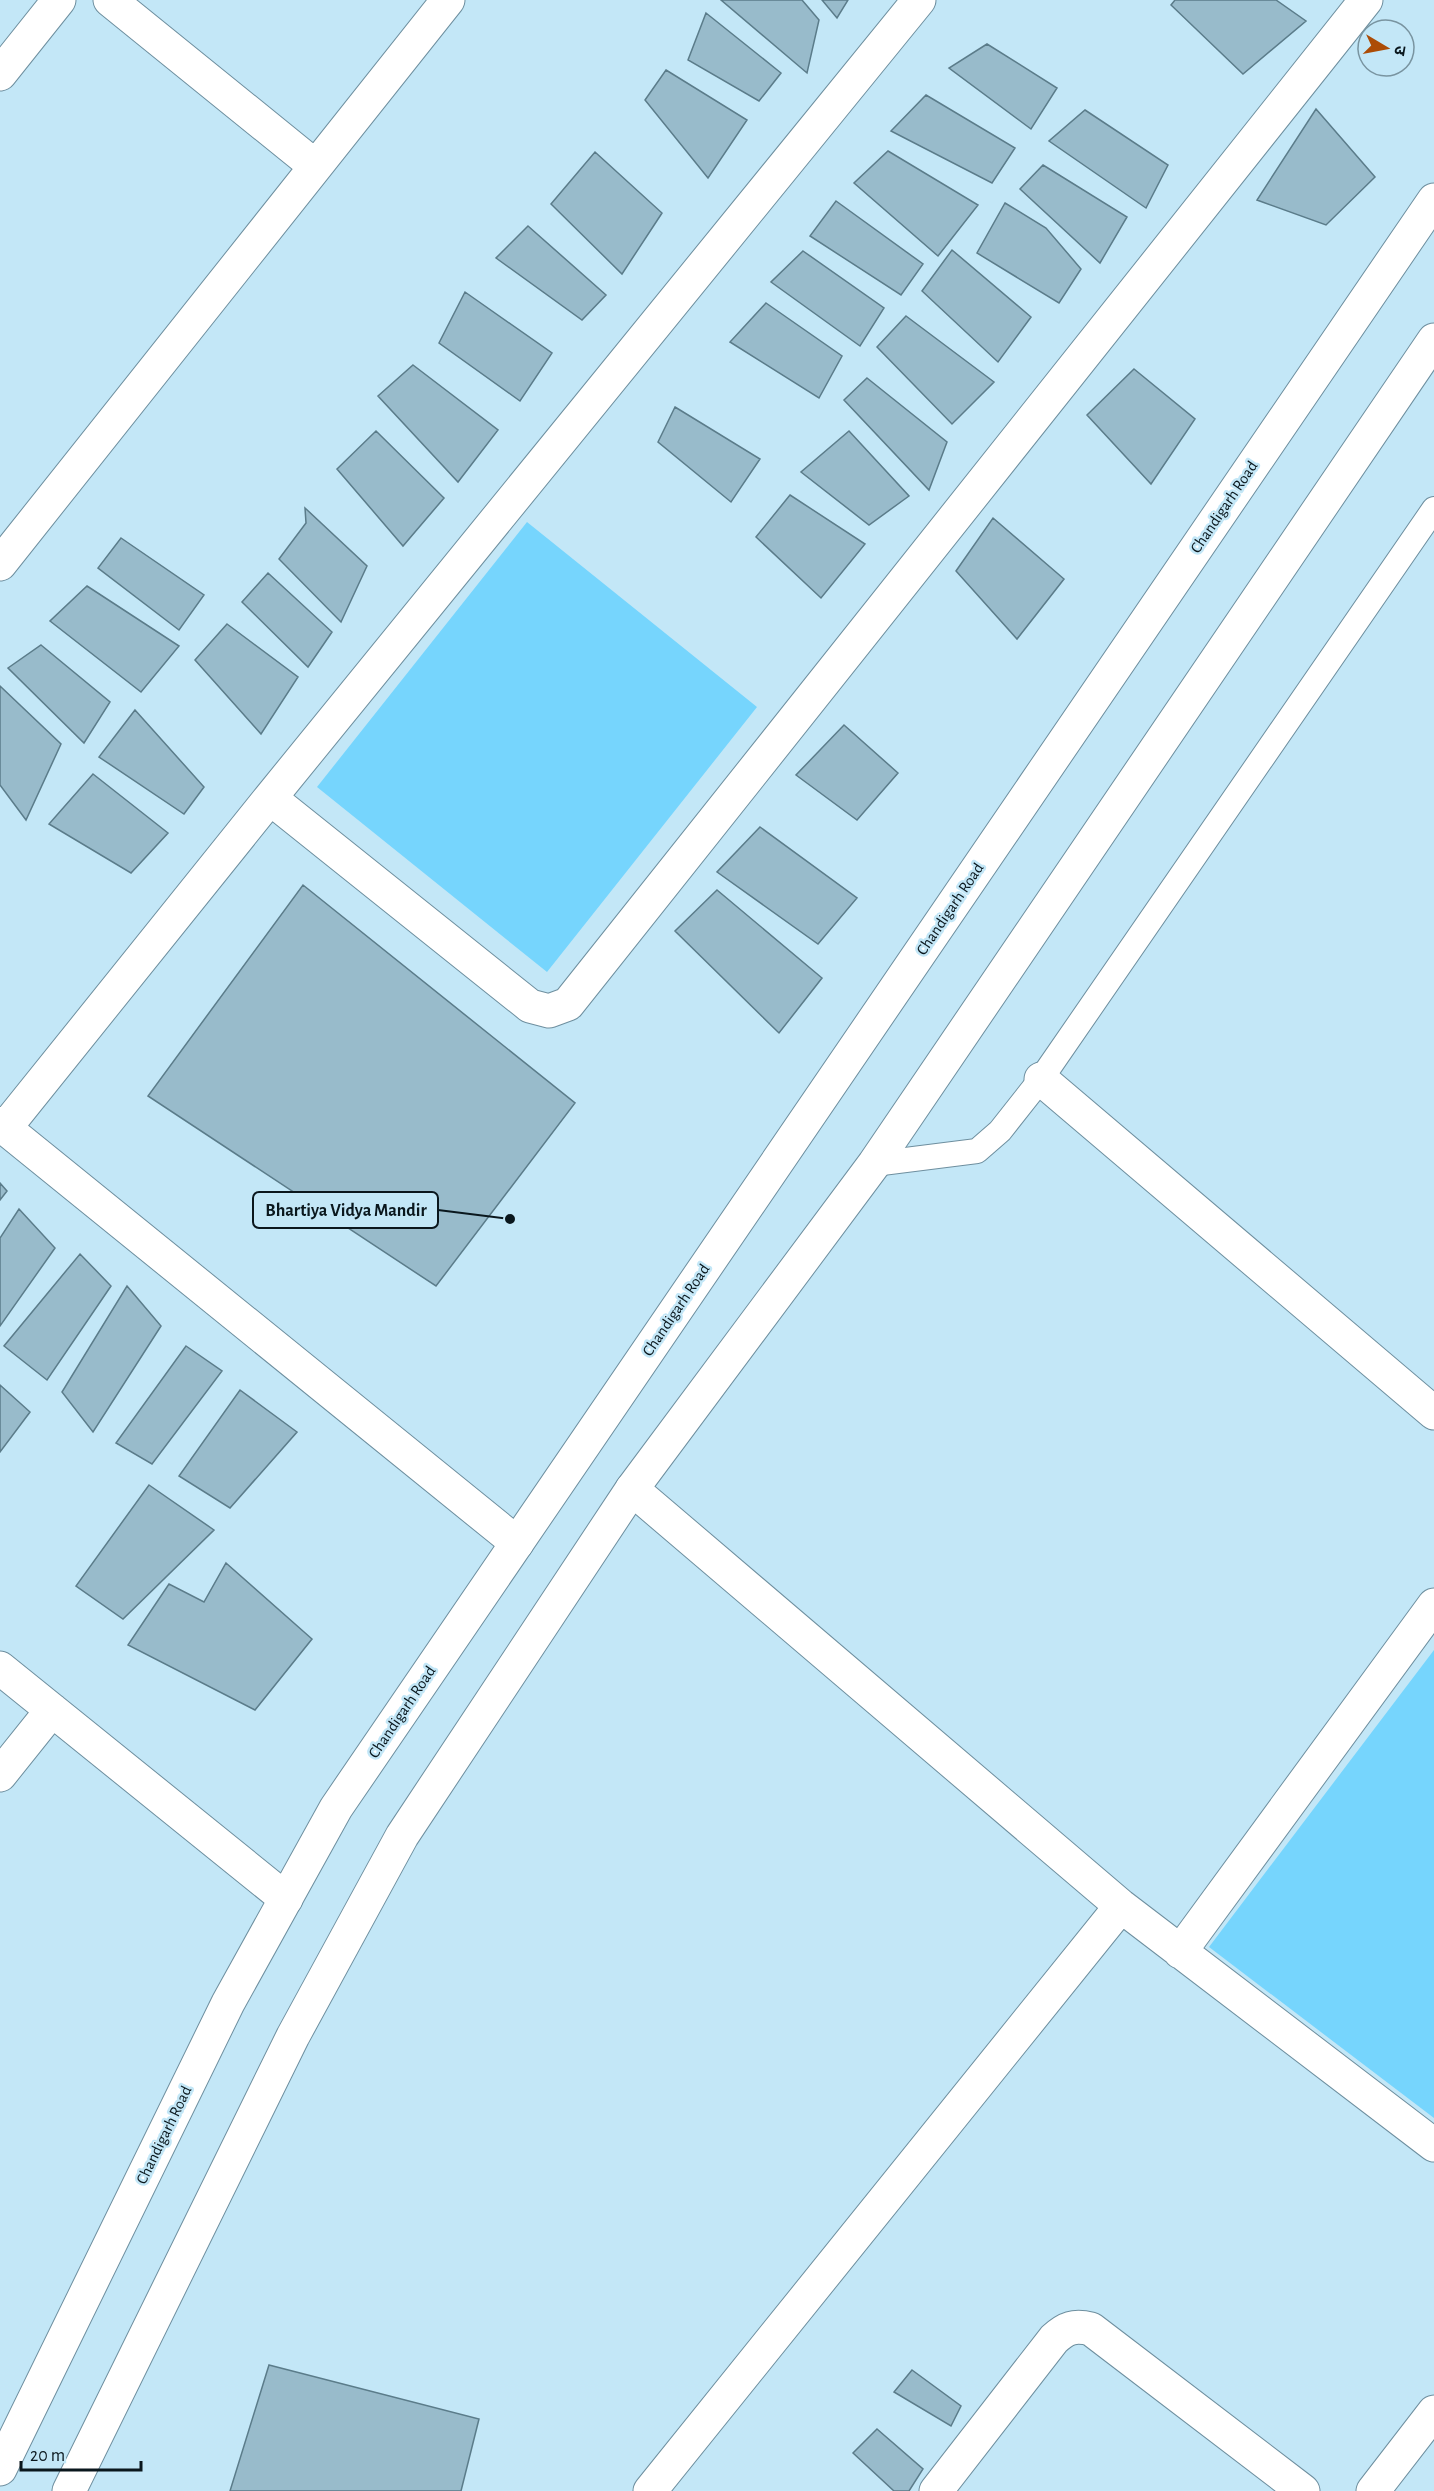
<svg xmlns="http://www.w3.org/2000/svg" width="1434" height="2491" viewBox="0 0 1434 2491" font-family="'Alegreya Sans','Noto Sans Devanagari',sans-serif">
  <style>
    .green { fill: #76d5fd }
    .building { fill: #98bbcb; stroke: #5b7c8a; stroke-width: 1.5 }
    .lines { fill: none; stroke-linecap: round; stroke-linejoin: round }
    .service-casing { stroke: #6e8f9f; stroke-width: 26 }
    .minor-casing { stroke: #6e8f9f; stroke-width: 35 }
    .primary-casing { stroke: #6e8f9f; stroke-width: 35 }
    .service { stroke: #fff; stroke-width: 24 }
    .minor { stroke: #fff; stroke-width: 33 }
    .primary { stroke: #fff; stroke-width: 33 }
    .labels { text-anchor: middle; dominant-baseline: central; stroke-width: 5; stroke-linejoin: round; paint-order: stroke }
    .street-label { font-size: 16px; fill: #0a171d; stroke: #c3e7f7 }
    .leader { fill: none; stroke: #0a171d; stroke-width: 2 }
    .callout-dot { fill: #0a171d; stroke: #c3e7f7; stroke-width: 2 }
    .callout { fill: #c3e7f7; stroke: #0a171d; stroke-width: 2 }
    .callout-label { font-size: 18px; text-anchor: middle; font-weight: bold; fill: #0a171d }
  </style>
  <rect width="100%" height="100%" fill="#c3e7f7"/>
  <!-- green -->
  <path class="green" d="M 527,522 L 757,707 L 547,972 L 317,787 Z
    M 1434,1650 L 1434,2118 L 1209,1947 Z"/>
  <!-- building -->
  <path class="building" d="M 721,0 L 802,0 L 819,20 L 807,73 Z
    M 822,0 L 848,0 L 837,18 Z
    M 1175,0 L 1276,0 L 1306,21 L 1243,74 L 1171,5 Z
    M 706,13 L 781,73 L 759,101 L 688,60 Z
    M 987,44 L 1057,88 L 1031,129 L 949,68 Z
    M 666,70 L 747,120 L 708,178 L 645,100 Z
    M 926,95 L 1015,148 L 992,183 L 891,131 Z
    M 1316,109 L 1375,177 L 1326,225 L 1257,200 Z
    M 1085,110 L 1168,165 L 1146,208 L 1049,141 Z
    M 888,151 L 978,205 L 938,256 L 854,183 Z
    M 595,152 L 662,213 L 622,274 L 551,204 Z
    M 1043,165 L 1127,217 L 1100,263 L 1020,189 Z
    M 836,201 L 923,264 L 901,295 L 810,236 Z
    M 1005,203 L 1046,228 L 1081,269 L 1059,303 L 977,253 Z
    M 528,226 L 606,295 L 582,320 L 496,258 Z
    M 952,250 L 1031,317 L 998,362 L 922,291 Z
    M 803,251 L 884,308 L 860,346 L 771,282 Z
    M 465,292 L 552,353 L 520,401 L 439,343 Z
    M 766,303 L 842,356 L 819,398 L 730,342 Z
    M 906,316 L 994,382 L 952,424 L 877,347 Z
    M 413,365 L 498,430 L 458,482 L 378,396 Z
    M 1134,369 L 1195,419 L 1151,484 L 1087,415 Z
    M 867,378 L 947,442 L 929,490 L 844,400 Z
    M 675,407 L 760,459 L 731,502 L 658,442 Z
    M 376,431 L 444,498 L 403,546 L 337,469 Z
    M 849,431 L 909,496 L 869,525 L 801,472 Z
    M 790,495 L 865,544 L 821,598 L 756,537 Z
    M 305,508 L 367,566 L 341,622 L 279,559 L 306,523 Z
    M 993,518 L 1064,579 L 1017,639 L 956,571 Z
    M 121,538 L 204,595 L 179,630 L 98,568 Z
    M 268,573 L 332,632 L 308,667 L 242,602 Z
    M 87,586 L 179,646 L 141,692 L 50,621 Z
    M 227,624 L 298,677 L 261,734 L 195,660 Z
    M 41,645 L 110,702 L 84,743 L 8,668 Z
    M 0,686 L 61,744 L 26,820 L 0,785 Z
    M 135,710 L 204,787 L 184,814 L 99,757 Z
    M 844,725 L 898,773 L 857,820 L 796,775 Z
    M 93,774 L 168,833 L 131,873 L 49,824 Z
    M 760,827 L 857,898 L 818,944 L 717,872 Z
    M 303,885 L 575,1103 L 436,1286 L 148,1096 Z
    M 717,890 L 822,978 L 779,1033 L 675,931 Z
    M 0,1183 L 7,1191 L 0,1200 Z
    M 19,1209 L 55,1248 L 0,1326 L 0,1238 Z
    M 80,1254 L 111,1286 L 47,1380 L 4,1346 Z
    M 127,1286 L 161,1326 L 93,1432 L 62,1392 Z
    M 186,1346 L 222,1371 L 152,1464 L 116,1443 Z
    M 0,1385 L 30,1412 L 0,1452 Z
    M 240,1390 L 297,1432 L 230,1508 L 179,1476 Z
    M 149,1485 L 214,1530 L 123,1619 L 76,1586 Z
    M 226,1563 L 312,1639 L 255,1710 L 128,1645 L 169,1584 L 204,1602 Z
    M 269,2365 L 479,2419 L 461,2491 L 230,2491 Z
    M 912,2370 L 961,2406 L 951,2426 L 894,2392 Z
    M 877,2429 L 923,2469 L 909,2491 L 894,2491 L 853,2453 Z"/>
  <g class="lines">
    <!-- service casing -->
    <g class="service-casing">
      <path id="service" d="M 874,1164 L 977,1151 L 1000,1131 L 1041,1079 L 1434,509"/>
    </g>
    <!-- minor casing -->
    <g class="minor-casing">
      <path id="minor" d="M 110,0 L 315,166
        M 0,74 L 59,0
        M 0,564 L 448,0
        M 270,798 L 530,1006 L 549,1011 L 568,1004 L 1366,0
        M 1041,1079 L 1434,1413
        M 0,1124 L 517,1543
        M 5,1128 L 270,798 L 919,0
        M 632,1489 L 1121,1906 L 1434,2145
        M 0,1668 L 286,1899
        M 0,1775 L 52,1710
        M 1180,1952 L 1434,1605
        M 650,2491 L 1121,1906
        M 936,2491 L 1054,2339 C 1066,2328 1074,2325 1091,2329 L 1303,2491
        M 1373,2491 L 1434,2412"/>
    </g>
    <!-- primary casing -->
    <g class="primary-casing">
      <path id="primary" d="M 0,2469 L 228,2003 L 336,1808 L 1434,200
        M 69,2491 L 293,2036 L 402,1836 L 632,1489 L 874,1164 L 1434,340"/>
    </g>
    <!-- service -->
    <use href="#service" class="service"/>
    <!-- minor -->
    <use href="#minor" class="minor"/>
    <!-- primary -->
    <use href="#primary" class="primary"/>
  </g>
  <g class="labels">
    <!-- street labels -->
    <g class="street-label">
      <text transform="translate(1224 507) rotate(-56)">Chandigarh Road</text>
      <text transform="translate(950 909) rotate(-56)">Chandigarh Road</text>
      <text transform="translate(676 1310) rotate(-56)">Chandigarh Road</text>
      <text transform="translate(402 1712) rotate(-56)">Chandigarh Road</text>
      <text transform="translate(164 2135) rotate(-64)">Chandigarh Road</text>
    </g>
  </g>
  <!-- callouts -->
  <path class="leader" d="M510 1219L438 1210"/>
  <circle class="callout-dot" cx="510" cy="1219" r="6"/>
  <rect class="callout" x="253" y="1192" width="185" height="36" rx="6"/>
  <g class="callout-label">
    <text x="346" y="1216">Bhartiya Vidya Mandir</text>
  </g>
  <!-- north arrow -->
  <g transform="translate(1386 48) rotate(100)"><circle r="28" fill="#c3e7f7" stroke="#7994a0" stroke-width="1.5"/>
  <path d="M0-4.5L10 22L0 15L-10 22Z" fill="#ac4c06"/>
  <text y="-9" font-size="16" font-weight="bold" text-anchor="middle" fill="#0a171d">उ</text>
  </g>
  <!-- scale -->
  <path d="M21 2461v9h120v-9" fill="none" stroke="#0a171d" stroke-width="3"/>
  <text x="30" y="2461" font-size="18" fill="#0a171d" stroke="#c3e7f7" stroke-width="4.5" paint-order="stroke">20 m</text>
</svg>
